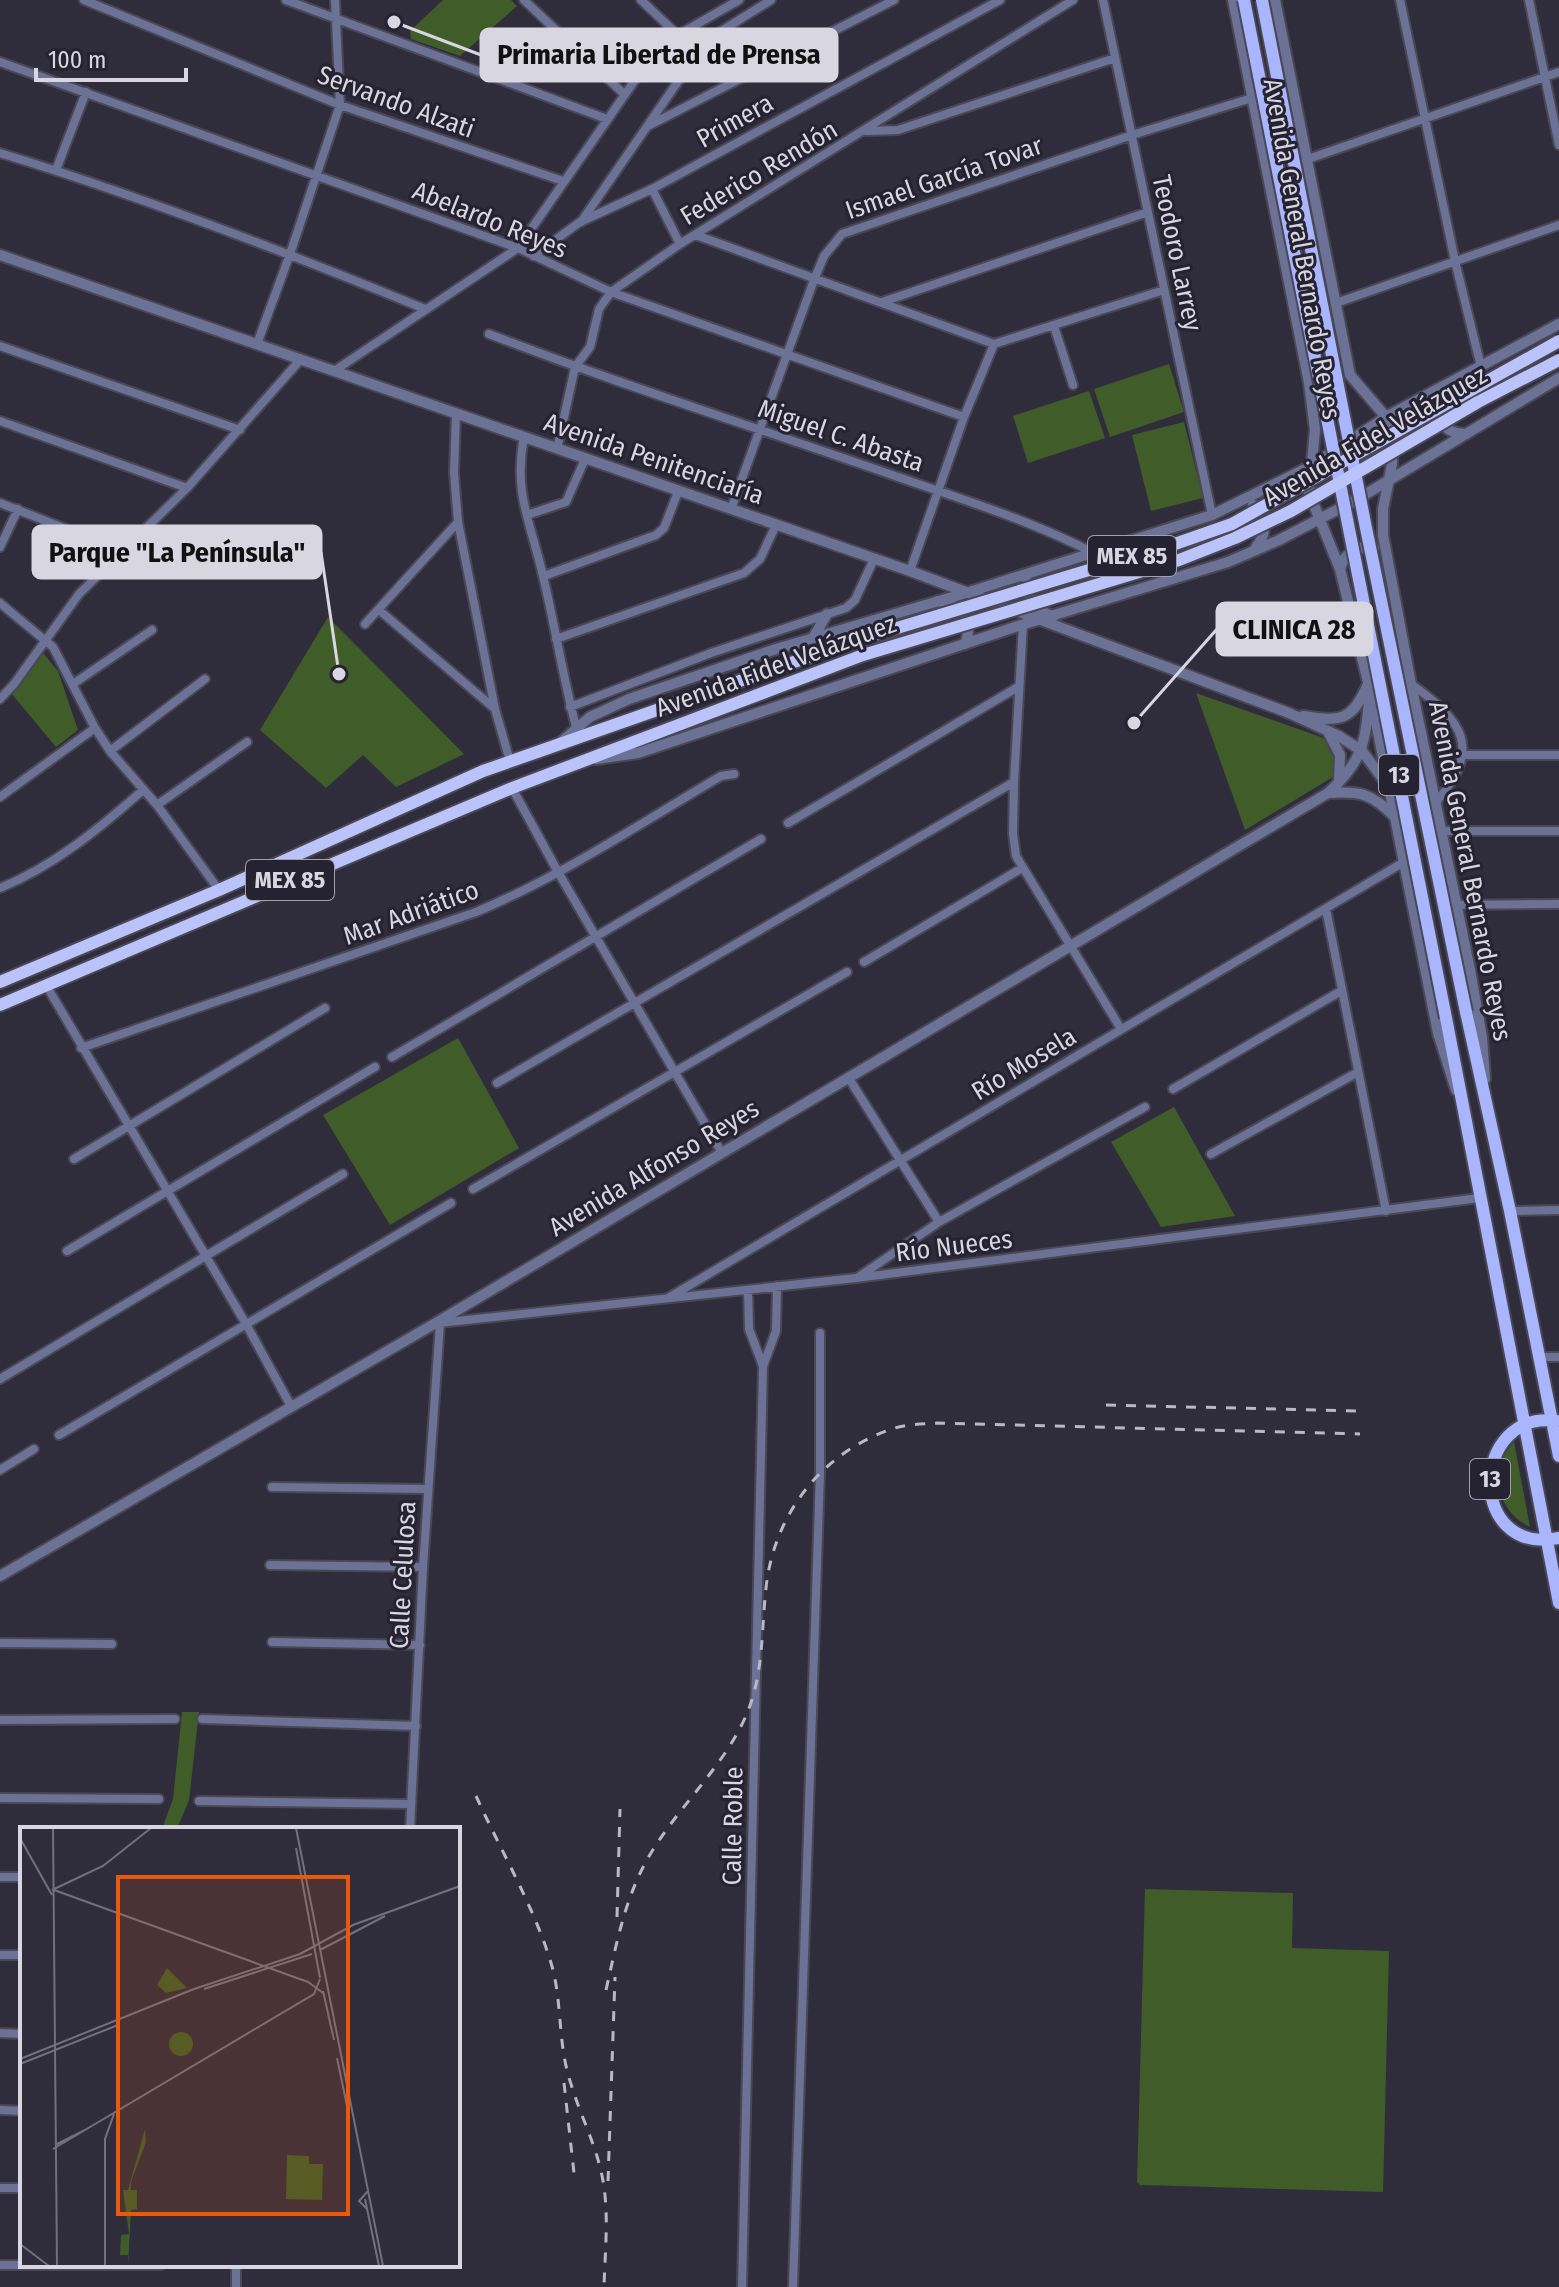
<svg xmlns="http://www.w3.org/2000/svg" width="1559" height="2287" viewBox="0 0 1559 2287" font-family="'Fira Sans Condensed',sans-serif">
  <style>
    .green { fill: #405c28 }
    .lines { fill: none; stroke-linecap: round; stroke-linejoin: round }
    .minor-casing { stroke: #4a4756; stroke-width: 12 }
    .tertiary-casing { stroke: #4a4756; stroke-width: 14 }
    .primary-casing { stroke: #4a4756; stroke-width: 16 }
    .trunk-casing { stroke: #4a4756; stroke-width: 16 }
    .minor { stroke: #6c7295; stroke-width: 8 }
    .tertiary { stroke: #6c7295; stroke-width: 10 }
    .primary { stroke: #a9b5fd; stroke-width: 12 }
    .trunk { stroke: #bbc4fa; stroke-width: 12 }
    .rail { stroke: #bab8c3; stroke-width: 3; stroke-dasharray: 10 10; stroke-linecap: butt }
    .primary-bridge-casing { stroke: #4a4756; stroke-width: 16; stroke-linecap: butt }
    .trunk-bridge-casing { stroke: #4a4756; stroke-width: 16; stroke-linecap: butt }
    .primary-bridge { stroke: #a9b5fd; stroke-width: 12 }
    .trunk-bridge { stroke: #bbc4fa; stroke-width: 12 }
    .labels { text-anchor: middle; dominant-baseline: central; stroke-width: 6; stroke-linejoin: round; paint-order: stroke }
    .shield { fill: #252231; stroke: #a2a0ac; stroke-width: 2 }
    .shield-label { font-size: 24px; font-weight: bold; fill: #d8d6e0 }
    .street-label { font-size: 26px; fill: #d8d6e0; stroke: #252231 }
    .inset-road { fill: none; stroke: #73707e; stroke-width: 2 }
    .view { fill: #e8590c; fill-opacity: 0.15; stroke: #e8590c; stroke-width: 4 }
    .inset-edge { fill: none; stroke: #d8d6e0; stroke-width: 4 }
    .leader { fill: none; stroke: #d8d6e0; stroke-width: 3 }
    .callout-dot { fill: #d8d6e0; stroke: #252231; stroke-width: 3 }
    .callout { fill: #d8d6e0; stroke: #d8d6e0; stroke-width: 3 }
    .callout-label { font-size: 28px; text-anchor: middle; font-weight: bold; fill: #111 }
  </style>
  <rect width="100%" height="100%" fill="#2f2c3c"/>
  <!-- green -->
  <path class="green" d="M 443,0 L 511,0 L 517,6 L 460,56 L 411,39 L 410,31 Z
    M 1169,364 L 1184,412 L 1110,437 L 1094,389 Z
    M 1089,391 L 1105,438 L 1028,463 L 1013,416 Z
    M 1184,422 L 1203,498 L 1151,511 L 1132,435 Z
    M 328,617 L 464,754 L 396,787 L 363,755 L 326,788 L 260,730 Z
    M 43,653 L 58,671 L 78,730 L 56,747 L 11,693 Z
    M 1196,693 L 1321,737 C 1336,747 1340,761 1333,777 L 1245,830 Z
    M 458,1038 L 519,1148 L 390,1225 L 323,1115 Z
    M 1174,1107 L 1235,1216 L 1161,1227 L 1111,1142 Z
    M 1514,1442 L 1530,1527 C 1496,1511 1488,1469 1514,1442 Z
    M 182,1712 L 199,1712 L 189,1800 L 177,1829 L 162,1829 L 173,1799 Z
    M 1145,1889 L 1293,1893 L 1292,1948 L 1389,1951 L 1383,2192 L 1140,2185 L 1137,2182 Z"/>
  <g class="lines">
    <!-- minor casing -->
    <g class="minor-casing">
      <path id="minor" d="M 84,0 L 340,105 L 563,181
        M 286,0 L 607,119
        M 524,0 L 624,94
        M 641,0 L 678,35
        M 1103,0 L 1212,515
        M 1400,0 L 1455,261 L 1481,367
        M 1529,0 L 1559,145
        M 0,62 L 518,248 L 611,292 L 964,417
        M 648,126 L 894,0
        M 867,131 L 898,130 L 1115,58
        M 0,153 C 144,197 286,252 425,309
        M 1308,159 L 1559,72
        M 56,170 L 86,92
        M 652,189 L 680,244
        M 581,222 L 697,54 L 715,35 L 771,0
        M 696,235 L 994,344
        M 533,256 L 580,222 L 652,189 L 1000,0
        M 882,302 L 1148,212
        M 1336,303 L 1559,225
        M 1054,326 L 1073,385
        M 489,334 C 623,386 762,429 898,477 C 964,500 1029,520 1092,552
        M 257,344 L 290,254 L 340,105 L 335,0
        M 994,344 L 1164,290
        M 0,346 L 240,430
        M 334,371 L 518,248 L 649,60 L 678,35 L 739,0
        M 456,413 L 454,473 L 458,522 L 495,709 L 510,761
        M 0,421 L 187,488
        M 524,437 C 513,493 531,523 543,576 C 555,626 563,677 576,727
        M 557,449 L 575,367 L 590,347 L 599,309 L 611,292 L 680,244 L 1073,0
        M 0,503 L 125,552
        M 731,509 L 814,280 L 824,256 L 842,234 L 1132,135 L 1252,98
        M 527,515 L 566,502 L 585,459
        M 0,547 L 18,509
        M 910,571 L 964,417 L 994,344
        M 544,576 L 656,535 L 664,528 L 678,492
        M 0,603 L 53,647 L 95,728 L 110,751 L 157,805 L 219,890
        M 379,610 L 494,708
        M 365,624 L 458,522
        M 1023,624 L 1014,782 L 1013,834 L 1016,856 L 1121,1029
        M 556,639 L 744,573 L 760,559 L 776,525
        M 73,684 L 152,630
        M 1411,684 C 1463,721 1483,748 1436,802
        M 0,699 L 14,684 L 79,594 L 187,488 L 301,359
        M 570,707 L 711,653 L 846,608 L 855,600 L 874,559
        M 110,751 L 205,679
        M 1463,755 L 1559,755
        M 512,788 L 558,872 L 722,1153
        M 0,797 L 95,728
        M 157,805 L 247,742
        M 788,823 L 1018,687
        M 1442,831 L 1559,831
        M 0,888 C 54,866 100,828 143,790
        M 1456,905 L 1559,904
        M 1326,909 L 1386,1211
        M 864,962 L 1022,868
        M 46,985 L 246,1324 L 291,1406
        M 81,1048 L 476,912 C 562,876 641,823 721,776 L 734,774
        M 392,1057 L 761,839
        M 848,1077 L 939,1222
        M 497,1083 L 1014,782
        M 1173,1089 L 1341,991
        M 1211,1154 L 1358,1072
        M 74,1159 L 325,1008
        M 473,1189 L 847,972
        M 1510,1211 L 1559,1210
        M 67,1251 L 375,1067
        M 860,1276 L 939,1222 L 1145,1107
        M 748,1290 L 749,1329 L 763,1366
        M 668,1298 L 1404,862
        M 439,1323 L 856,1278 L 1479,1198
        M 1540,1357 L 1559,1357
        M 0,1379 L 343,1174
        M 59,1435 L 451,1203
        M 0,1470 L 34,1449
        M 272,1487 L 428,1489
        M 270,1565 L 423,1567
        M 272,1642 L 420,1645
        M 0,1643 L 112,1644
        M 202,1719 L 416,1726
        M 0,1720 L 175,1719
        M 0,1798 L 159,1799
        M 199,1801 L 411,1804
        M 410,1829 L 423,1567 L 440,1323
        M 0,1877 L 22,1877
        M 0,1955 L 22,1955
        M 0,2033 L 22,2034
        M 0,2110 L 22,2111
        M 0,2188 L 22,2188
        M 0,2265 L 161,2265
        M 236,2287 L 236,2265
        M 742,2287 L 763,1366 L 776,1331 L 777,1286
        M 793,2287 L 820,1473 L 820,1333"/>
    </g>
    <!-- tertiary casing -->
    <g class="tertiary-casing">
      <path id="tertiary" d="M 1233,0 L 1309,383 L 1315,430 L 1309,493 L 1340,569 L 1368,682 L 1438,1033 L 1456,1090
        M 1275,0 L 1350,375 L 1386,417 L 1392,434 L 1392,464 L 1383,509 L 1383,535 L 1411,684 L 1470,970 L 1482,1037 L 1485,1079
        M 0,255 L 910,571 L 1289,713 L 1339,736 L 1362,751 L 1389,787
        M 1442,390 C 1428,411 1440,433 1465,434
        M 1253,505 C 1266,518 1268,533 1256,547
        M 1340,569 C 1344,553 1358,545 1374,548
        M 1027,582 C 1027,600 1036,612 1054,616
        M 938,601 C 961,604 974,622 965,644
        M 813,638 L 827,614
        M 1303,716 C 1341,722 1352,721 1368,684
        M 1328,732 L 1340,755 L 1339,781
        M 560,743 L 590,717 L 629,699 L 776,649 L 966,593 L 1212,515 L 1311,466 L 1386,417 L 1559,324
        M 596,759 L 638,753 L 1018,626 L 1228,562 L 1279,540 L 1356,500 L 1559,378
        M 1328,793 C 1360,791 1371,793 1394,816
        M 0,1576 L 434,1324 L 1328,793 C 1366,758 1365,740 1370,691"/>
    </g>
    <!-- primary casing -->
    <g class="primary-casing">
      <path id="primary" d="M 1466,1012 L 1510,1211 L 1559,1456
        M 1446,1018 L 1559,1603
        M 1557,1421 C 1471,1408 1465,1557 1559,1538"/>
    </g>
    <!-- trunk casing -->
    <g class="trunk-casing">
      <path id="trunk" d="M 0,982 L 219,890 L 483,771 L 674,704
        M 0,1005 L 512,788 L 681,724"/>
    </g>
    <!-- minor -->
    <use href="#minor" class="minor"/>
    <!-- tertiary -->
    <use href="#tertiary" class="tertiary"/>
    <!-- primary -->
    <use href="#primary" class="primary"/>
    <!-- trunk -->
    <use href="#trunk" class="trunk"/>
    <!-- rail -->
    <path class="rail" d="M 1106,1405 L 1360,1411
      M 476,1796 C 500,1849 538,1914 553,1970 C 562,2006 558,2046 571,2084 C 580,2114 594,2141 601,2171 C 610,2209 605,2249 604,2287
      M 617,1917 L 620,1809
      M 606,1990 C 618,1937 627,1887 658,1842 C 685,1801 724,1764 745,1718 C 764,1676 761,1633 766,1588 C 774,1513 823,1451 895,1428 C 908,1424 924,1424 937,1423 L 1360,1434
      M 564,2083 L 575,2182
      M 608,2181 L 615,1977"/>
    <!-- primary-bridge casing -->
    <g class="primary-bridge-casing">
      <path id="primary-bridge" d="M 1244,0 L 1446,1018
        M 1262,0 L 1366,528 L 1466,1012"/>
    </g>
    <!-- trunk-bridge casing -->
    <g class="trunk-bridge-casing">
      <path id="trunk-bridge" d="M 674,704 L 854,641 L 1172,545 L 1232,524 L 1559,341
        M 681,724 L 863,655 L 1179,560 L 1235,538 L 1291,511 L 1478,402 L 1559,360"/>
    </g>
    <!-- primary-bridge -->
    <use href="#primary-bridge" class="primary-bridge"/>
    <!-- trunk-bridge -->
    <use href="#trunk-bridge" class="trunk-bridge"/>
  </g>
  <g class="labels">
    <!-- shield labels -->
    <g class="shield">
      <rect x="1088" y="536" width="88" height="40" rx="6"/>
      <rect x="1379" y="755" width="40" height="40" rx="6"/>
      <rect x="246" y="860" width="88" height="40" rx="6"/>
      <rect x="1470" y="1459" width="40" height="40" rx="6"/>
    </g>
    <g class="shield-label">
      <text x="1132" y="556">MEX 85</text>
      <text x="1399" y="775">13</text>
      <text x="290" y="880">MEX 85</text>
      <text x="1490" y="1479">13</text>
    </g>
    <!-- street labels -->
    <g class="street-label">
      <text transform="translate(396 102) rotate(20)">Servando Alzati</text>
      <text transform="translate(735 121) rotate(-29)">Primera</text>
      <text transform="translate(759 173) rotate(-31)">Federico Rendón</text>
      <text transform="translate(944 178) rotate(-19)">Ismael García Tovar</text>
      <text transform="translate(490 220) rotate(22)">Abelardo Reyes</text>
      <text transform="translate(1302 249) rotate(80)">Avenida General Bernardo Reyes</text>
      <text transform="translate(1177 253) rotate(78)">Teodoro Larrey</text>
      <text transform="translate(841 436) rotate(19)">Miguel C. Abasta</text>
      <text transform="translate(1375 436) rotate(-30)">Avenida Fidel Velázquez</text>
      <text transform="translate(654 459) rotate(19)">Avenida Penitenciaría</text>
      <text transform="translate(776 666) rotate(-20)">Avenida Fidel Velázquez</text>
      <text transform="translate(1470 871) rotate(79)">Avenida General Bernardo Reyes</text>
      <text transform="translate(411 913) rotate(-20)">Mar Adriático</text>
      <text transform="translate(1024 1064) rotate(-31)">Río Mosela</text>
      <text transform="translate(654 1168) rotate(-31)">Avenida Alfonso Reyes</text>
      <text transform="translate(954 1246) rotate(-7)">Río Nueces</text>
      <text transform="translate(403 1575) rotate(-87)">Calle Celulosa</text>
      <text transform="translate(733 1826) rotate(-89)">Calle Roble</text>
    </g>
  </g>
  <!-- overview -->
  <g transform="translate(20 1827)">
    <rect width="440" height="440" fill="#2f2c3c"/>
    <path d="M 147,141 L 167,161 L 146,166 L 137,158 ZM149 217a12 12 0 1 1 24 0a12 12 0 1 1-24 0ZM 125,302 L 126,315 L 111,355 L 111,363 L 117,363 L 117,382 L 111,383 L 108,439 L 108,428 L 100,428 L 101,408 L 109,407 L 103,363 L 108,363 ZM 267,328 L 289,329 L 289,337 L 303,337 L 302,373 L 266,372 Z" fill="#405c28"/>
    <path class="inset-road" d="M 33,1 L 37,439M 276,1 L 363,439M 0,11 L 32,68M 276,21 L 300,151M 32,63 L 83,39 L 131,1M 34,63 L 288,155 L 303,166M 300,123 L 365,89M 184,162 L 292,127M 303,164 L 314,213M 317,231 L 327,279M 0,232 L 174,162 L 280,127 L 333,98 L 440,59M 0,237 L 98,198M 35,318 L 65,303M 33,322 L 294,167 L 300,152M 345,372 L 359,439M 347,382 L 339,374 L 348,364M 0,417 L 29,439M 85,439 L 85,312 L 94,287"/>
    <path class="view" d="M 98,50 L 328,50 L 328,387 L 98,387 Z"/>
    <rect width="440" height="440" class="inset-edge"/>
  </g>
  <!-- callouts -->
  <path class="leader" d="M394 22L481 55M339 674L321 552M1134 723L1217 629"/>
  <g class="callout-dot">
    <circle cx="394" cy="22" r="8"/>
    <circle cx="339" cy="674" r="8"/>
    <circle cx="1134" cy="723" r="8"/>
  </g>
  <g class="callout">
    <rect x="481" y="29" width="356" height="52" rx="8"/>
    <rect x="33" y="526" width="288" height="52" rx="8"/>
    <rect x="1217" y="603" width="155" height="52" rx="8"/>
  </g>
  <g class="callout-label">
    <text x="659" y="64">Primaria Libertad de Prensa</text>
    <text x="177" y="562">Parque "La Península"</text>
    <text x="1294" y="639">CLINICA 28</text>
  </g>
  <!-- scale -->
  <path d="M36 68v12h150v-12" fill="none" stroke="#d8d6e0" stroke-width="4"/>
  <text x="48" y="68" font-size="24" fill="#d8d6e0" stroke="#252231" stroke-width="6" paint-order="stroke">100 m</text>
</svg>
